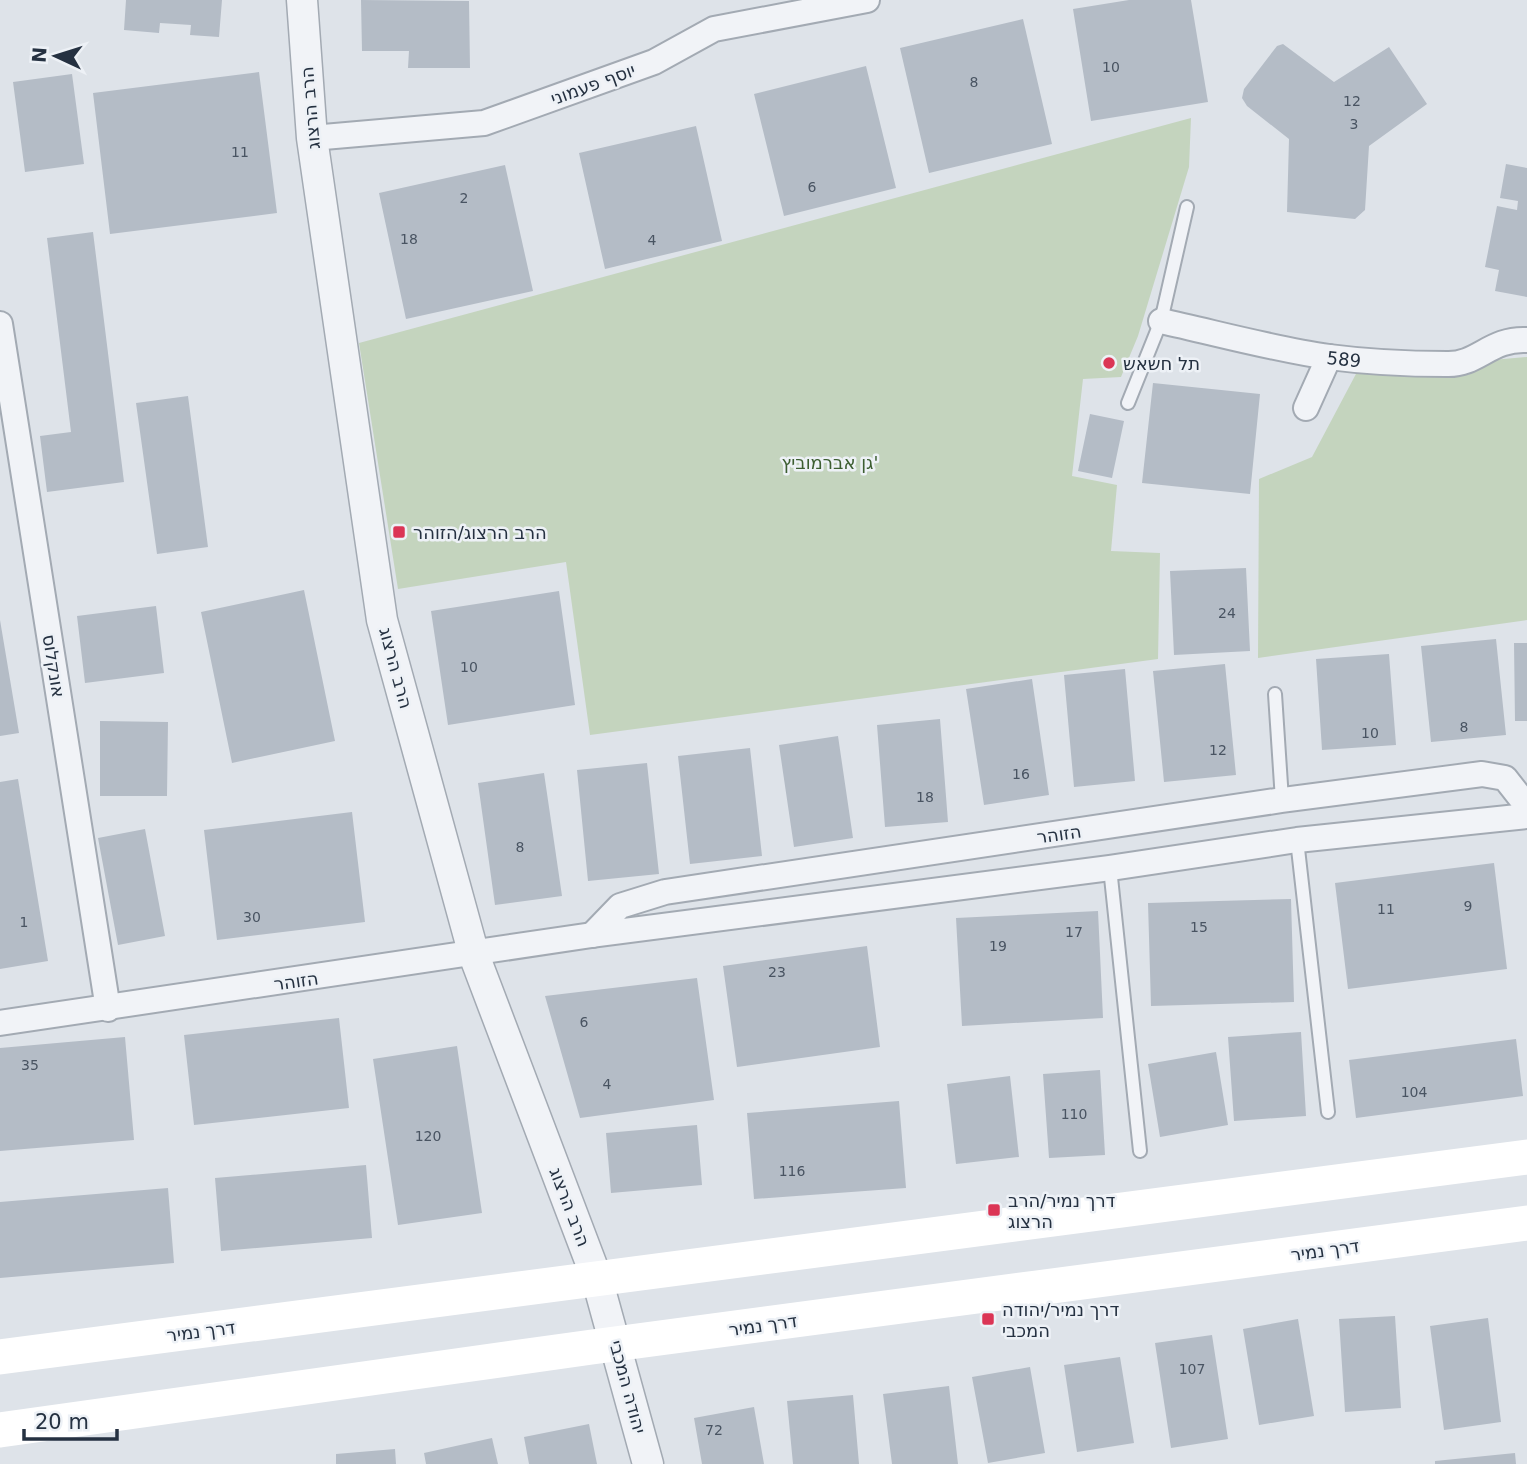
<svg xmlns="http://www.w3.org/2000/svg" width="1527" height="1464" viewBox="0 0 1527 1464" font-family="'DejaVu Sans',Heebo,sans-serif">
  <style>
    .green { fill: #c4d4be }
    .building { fill: #b4bcc6 }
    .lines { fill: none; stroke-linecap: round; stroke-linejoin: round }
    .service-casing { stroke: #a3aab3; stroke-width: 16 }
    .minor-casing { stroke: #a3aab3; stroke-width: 28 }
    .tertiary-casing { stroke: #a3aab3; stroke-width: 33 }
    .service { stroke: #f1f3f7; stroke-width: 12 }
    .minor { stroke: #f1f3f7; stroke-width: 24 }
    .tertiary { stroke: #f1f3f7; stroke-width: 30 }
    .secondary { stroke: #fff; stroke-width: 35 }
    .poi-dot { fill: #db3555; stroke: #edf1f6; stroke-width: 2.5 }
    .labels { text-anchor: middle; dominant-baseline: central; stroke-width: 5; stroke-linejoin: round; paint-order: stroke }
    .number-label { font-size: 14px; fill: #495462 }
    .street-label { font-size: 18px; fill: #253141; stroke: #edf1f6 }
    .poi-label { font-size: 18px; fill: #253141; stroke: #edf1f6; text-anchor: start }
    .park-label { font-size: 18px; fill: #3c5e31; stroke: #edf1f6 }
  </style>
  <rect width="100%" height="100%" fill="#dee3e9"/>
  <!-- green -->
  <path class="green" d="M 1191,118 L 1189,167 L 1138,336 L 1121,377 L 1083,379 L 1072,476 L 1117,485 L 1111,551 L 1160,553 L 1158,659 L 590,735 L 566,562 L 398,589 L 359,343 Z
    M 1527,357 L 1527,620 L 1258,658 L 1259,479 L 1312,457 L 1357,372 L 1468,375 L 1492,360 Z"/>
  <!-- building -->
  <path class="building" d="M 126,0 L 222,0 L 219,37 L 190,35 L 191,25 L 160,23 L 159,33 L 124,30 Z
    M 361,0 L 469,1 L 470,68 L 408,68 L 409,51 L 362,51 Z
    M 1129,0 L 1191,0 L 1208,102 L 1091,121 L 1073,9 Z
    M 1023,19 L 1052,144 L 929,173 L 900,48 Z
    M 1283,44 L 1334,82 L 1389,47 L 1427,104 L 1369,146 L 1365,210 L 1355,219 L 1287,212 L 1289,139 L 1247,106 L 1242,98 L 1244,89 L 1277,46 Z
    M 866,66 L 896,188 L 784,216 L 754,94 Z
    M 259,72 L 277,213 L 110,234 L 93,93 Z
    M 72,74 L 84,164 L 25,172 L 13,82 Z
    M 696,126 L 722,241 L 605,269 L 579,153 Z
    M 1506,164 L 1527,168 L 1527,297 L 1495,291 L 1499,270 L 1485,267 L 1497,206 L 1517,210 L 1518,201 L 1500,198 Z
    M 505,165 L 533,291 L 406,319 L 379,193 Z
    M 93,232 L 124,482 L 47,492 L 40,436 L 71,432 L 47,238 Z
    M 1153,383 L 1260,394 L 1250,494 L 1142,483 Z
    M 188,396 L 208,547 L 157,554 L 136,403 Z
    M 1090,414 L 1124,421 L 1112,478 L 1078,471 Z
    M 1246,568 L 1250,651 L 1174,655 L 1170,571 Z
    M 304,590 L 335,741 L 232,763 L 201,612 Z
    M 559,591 L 575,705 L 448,725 L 431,611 Z
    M 156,606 L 164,673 L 85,683 L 77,616 Z
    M 0,620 L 19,733 L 0,736 Z
    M 1496,639 L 1506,735 L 1431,742 L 1421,646 Z
    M 1514,643 L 1527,643 L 1527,721 L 1515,721 Z
    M 1389,654 L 1396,745 L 1322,750 L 1316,659 Z
    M 1225,664 L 1236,775 L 1164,782 L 1153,671 Z
    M 1125,669 L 1135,781 L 1074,787 L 1064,675 Z
    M 1032,679 L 1049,795 L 984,805 L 966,689 Z
    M 940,719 L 948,822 L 885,827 L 877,725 Z
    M 100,721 L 168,722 L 167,796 L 100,796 Z
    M 838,736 L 853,838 L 794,847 L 779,745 Z
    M 750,748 L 762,856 L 690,864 L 678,756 Z
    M 647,763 L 659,874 L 588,881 L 577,770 Z
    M 544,773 L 562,896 L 495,905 L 478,783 Z
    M 18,779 L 48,961 L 0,969 L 0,782 Z
    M 352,812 L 365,922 L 217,940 L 204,830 Z
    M 145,829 L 165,936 L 118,945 L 98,838 Z
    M 1494,863 L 1507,969 L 1348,989 L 1335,883 Z
    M 1291,899 L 1294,1002 L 1151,1006 L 1148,903 Z
    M 1098,911 L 1103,1018 L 962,1026 L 956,918 Z
    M 867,946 L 880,1047 L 737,1067 L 723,966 Z
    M 697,978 L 714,1100 L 580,1118 L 545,996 Z
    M 339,1018 L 349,1108 L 194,1125 L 184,1035 Z
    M 1301,1032 L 1306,1116 L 1234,1121 L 1228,1037 Z
    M 125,1037 L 134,1140 L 0,1151 L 0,1048 Z
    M 1516,1039 L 1523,1096 L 1356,1118 L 1349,1060 Z
    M 457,1046 L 482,1213 L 398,1225 L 373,1059 Z
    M 1216,1052 L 1228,1125 L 1160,1137 L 1148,1064 Z
    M 1100,1070 L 1105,1155 L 1049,1158 L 1043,1074 Z
    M 1010,1076 L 1019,1157 L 956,1164 L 947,1084 Z
    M 899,1101 L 906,1188 L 754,1199 L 747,1113 Z
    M 697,1125 L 702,1185 L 611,1193 L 606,1133 Z
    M 366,1165 L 372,1238 L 221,1251 L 215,1178 Z
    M 168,1188 L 174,1263 L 0,1278 L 0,1202 Z
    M 1395,1316 L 1401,1408 L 1345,1412 L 1339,1319 Z
    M 1488,1318 L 1501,1422 L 1444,1430 L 1430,1326 Z
    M 1298,1319 L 1314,1416 L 1259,1425 L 1243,1329 Z
    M 1212,1335 L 1228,1439 L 1171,1448 L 1155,1343 Z
    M 1120,1357 L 1134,1443 L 1077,1452 L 1064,1365 Z
    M 1030,1367 L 1045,1453 L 988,1463 L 972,1377 Z
    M 949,1386 L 958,1464 L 892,1464 L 883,1394 Z
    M 853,1395 L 859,1464 L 793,1464 L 787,1401 Z
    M 754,1407 L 764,1464 L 702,1464 L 694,1418 Z
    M 589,1424 L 597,1464 L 529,1464 L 524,1437 Z
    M 492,1438 L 498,1464 L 426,1464 L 424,1453 Z
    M 395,1449 L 396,1464 L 336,1464 L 336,1454 Z
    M 1515,1453 L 1516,1464 L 1435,1464 L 1435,1461 Z"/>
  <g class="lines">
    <!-- service casing -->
    <g class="service-casing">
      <path id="service" d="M 1128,403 L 1161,321 L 1187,207
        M 1275,694 L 1282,800
        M 1297,840 L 1328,1112
        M 1110,868 L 1140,1151"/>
    </g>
    <!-- minor casing -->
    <g class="minor-casing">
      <g id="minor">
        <path d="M 312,138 L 484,123 L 654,62 L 714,29 L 867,0"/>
        <path id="s1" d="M 1161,321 C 1216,333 1273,349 1329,357 C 1367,362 1409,364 1447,364 C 1478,365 1490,338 1527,340"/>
        <path d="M 0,324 L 108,1009"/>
        <path d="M 1306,408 L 1329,357"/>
        <path d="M 592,935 L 620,906 L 665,892 L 1282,800 L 1482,774 L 1505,778 L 1527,806"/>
        <path d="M 0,1023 L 592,935 L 1110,868 L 1297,840 L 1527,816"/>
      </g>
    </g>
    <!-- tertiary casing -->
    <g class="tertiary-casing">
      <path id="tertiary" d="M 302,0 L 312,138 L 382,620 L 474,955 L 597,1279 L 648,1464"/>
    </g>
    <!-- service -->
    <use href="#service" class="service"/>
    <!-- minor -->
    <use href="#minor" class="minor"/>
    <!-- tertiary -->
    <use href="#tertiary" class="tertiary"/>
    <!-- secondary -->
    <path class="secondary" d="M 0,1357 L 1527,1157
      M 0,1430 L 592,1347 L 1527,1223"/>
  </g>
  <!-- markers -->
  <g class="poi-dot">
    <circle cx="1109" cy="363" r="7"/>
    <rect x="392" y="525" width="14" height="14" rx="3.5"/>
    <rect x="987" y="1203" width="14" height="14" rx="3.5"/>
    <rect x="981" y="1312" width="14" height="14" rx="3.5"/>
  </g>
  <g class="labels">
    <!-- number labels -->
    <g class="number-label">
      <text x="1111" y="67">10</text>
      <text x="974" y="82">8</text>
      <text x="1352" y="101">12</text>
      <text x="1354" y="124">3</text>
      <text x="240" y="152">11</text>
      <text x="812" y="187">6</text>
      <text x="464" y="198">2</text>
      <text x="409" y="239">18</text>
      <text x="652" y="240">4</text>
      <text x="1227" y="613">24</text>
      <text x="469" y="667">10</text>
      <text x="1464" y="727">8</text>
      <text x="1370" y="733">10</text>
      <text x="1218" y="750">12</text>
      <text x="1021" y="774">16</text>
      <text x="925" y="797">18</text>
      <text x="520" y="847">8</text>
      <text x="1468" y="906">9</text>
      <text x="1386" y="909">11</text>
      <text x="252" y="917">30</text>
      <text x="24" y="922">1</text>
      <text x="1199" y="927">15</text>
      <text x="1074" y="932">17</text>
      <text x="998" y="946">19</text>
      <text x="777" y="972">23</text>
      <text x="584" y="1022">6</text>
      <text x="30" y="1065">35</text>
      <text x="607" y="1084">4</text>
      <text x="1414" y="1092">104</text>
      <text x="1074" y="1114">110</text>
      <text x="428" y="1136">120</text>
      <text x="792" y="1171">116</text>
      <text x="1192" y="1369">107</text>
      <text x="714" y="1430">72</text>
    </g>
    <!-- street labels -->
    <g class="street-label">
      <text transform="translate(593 84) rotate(-20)">יוסף פעמוני</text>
      <text transform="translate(310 108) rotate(-95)">הרב הרצוג</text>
      <text stroke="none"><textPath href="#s1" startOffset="187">589</textPath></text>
      <text transform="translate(54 666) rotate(81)">אונקלוס</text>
      <text transform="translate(396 668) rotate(75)">הרב הרצוג</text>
      <text transform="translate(1059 834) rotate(-8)">הזוהר</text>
      <text transform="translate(296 981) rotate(-8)">הזוהר</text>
      <text transform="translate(570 1207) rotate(69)">הרב הרצוג</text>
      <text transform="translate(1325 1250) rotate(-8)">דרך נמיר</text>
      <text transform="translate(763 1325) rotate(-8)">דרך נמיר</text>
      <text transform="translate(201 1331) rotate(-7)">דרך נמיר</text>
      <text transform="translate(628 1387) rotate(75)">יהודה המכבי</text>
    </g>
    <!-- poi labels -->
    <g class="poi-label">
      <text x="1123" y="363">תל חשאש</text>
      <text x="413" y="532">הרב הרצוג/הזוהר</text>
      <text x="1008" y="1200">דרך נמיר/הרב<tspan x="1008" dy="21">הרצוג</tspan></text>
      <text x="1002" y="1309">דרך נמיר/יהודה<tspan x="1002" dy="21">המכבי</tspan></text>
    </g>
    <!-- park labels -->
    <g class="park-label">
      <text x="830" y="462">גן אברמוביץ'</text>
    </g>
  </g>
  <!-- north arrow -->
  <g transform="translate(56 56) rotate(274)" stroke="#edf1f6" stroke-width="5" paint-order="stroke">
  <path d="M0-5L12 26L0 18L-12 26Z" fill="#253141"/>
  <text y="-10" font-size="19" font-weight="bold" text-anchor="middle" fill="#253141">N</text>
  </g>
  <!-- scale -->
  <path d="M24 1429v10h93v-10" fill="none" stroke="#253141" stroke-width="3.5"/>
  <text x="35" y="1429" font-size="21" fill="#253141" stroke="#edf1f6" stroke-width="5" paint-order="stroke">20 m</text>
</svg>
